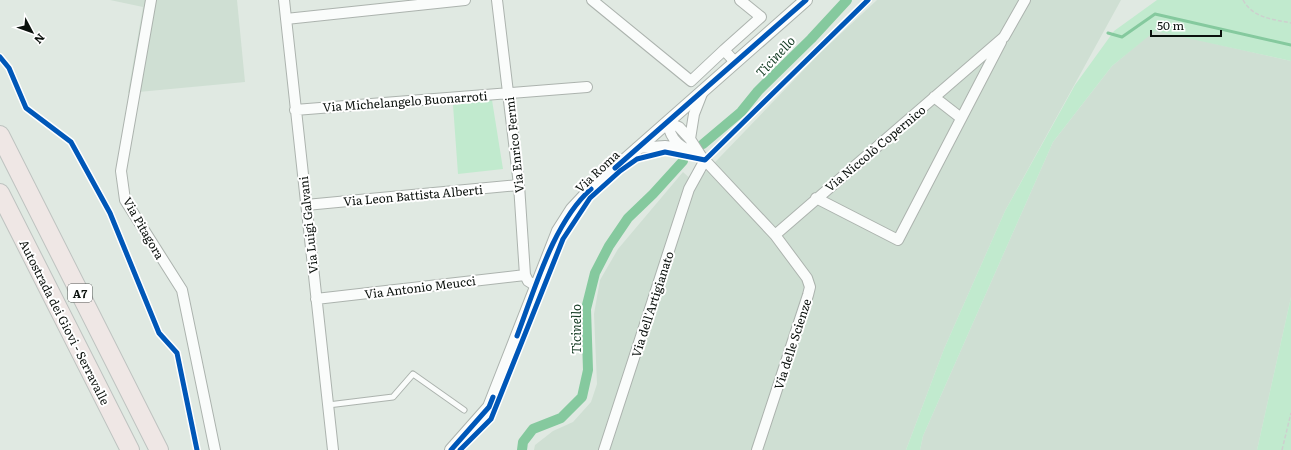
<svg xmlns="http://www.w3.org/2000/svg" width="1291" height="450" viewBox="0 0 1291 450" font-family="Literata,serif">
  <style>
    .built { fill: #cfdfd3 }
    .green { fill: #c1eace }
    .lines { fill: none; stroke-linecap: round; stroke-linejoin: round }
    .stream { stroke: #85c99e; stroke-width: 3 }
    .canal { stroke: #85c99e; stroke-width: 10 }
    .service-casing { stroke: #acb3ae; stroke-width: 7 }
    .minor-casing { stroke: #acb3ae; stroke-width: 12 }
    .tertiary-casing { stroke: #acb3ae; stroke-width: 14 }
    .motorway-casing { stroke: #bec3c0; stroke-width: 20 }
    .path { stroke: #cdd0ce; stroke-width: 1.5; stroke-dasharray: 4 2; stroke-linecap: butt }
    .service { stroke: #fafcfb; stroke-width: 5 }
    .minor { stroke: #fafcfb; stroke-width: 10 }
    .tertiary { stroke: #fafcfb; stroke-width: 12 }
    .motorway { stroke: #efe7e5; stroke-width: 18 }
    .cycleway-casing { stroke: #fff; stroke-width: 8 }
    .cycleway { stroke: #0057b8; stroke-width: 5 }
    .labels { text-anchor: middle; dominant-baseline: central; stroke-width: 4; stroke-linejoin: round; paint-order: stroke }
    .shield { fill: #fff; stroke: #545856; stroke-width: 1 }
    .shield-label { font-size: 11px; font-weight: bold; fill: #0b110d }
    .street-label { font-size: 12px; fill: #0b110d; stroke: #fff }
    .water-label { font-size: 13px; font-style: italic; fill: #153c24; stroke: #fff }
  </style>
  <rect width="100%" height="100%" fill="#e0e9e2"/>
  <!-- built -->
  <path class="built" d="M 110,0 L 237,0 L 245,82 L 128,93 L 143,7 Z
    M 877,0 L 1121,0 L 1005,211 L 944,349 L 906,450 L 534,450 L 535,445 L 553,431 L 573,422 L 591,402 L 597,384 L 594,314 L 600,280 L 618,249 L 683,172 L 695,183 L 820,53 Z
    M 1155,30 L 1291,61 L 1291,297 L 1257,450 L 920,450 L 923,436 L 1053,142 L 1112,66 Z"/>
  <!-- green -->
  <path class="green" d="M 1157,0 L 1291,0 L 1291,61 L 1155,31 L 1112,66 L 1053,142 L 923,436 L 920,450 L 906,450 L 944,349 L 1005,211 L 1075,85 L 1114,31 Z
    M 492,100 L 503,169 L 458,174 L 453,105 Z
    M 1291,297 L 1291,450 L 1257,450 Z"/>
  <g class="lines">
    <!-- stream -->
    <path class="stream" d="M 1108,33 L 1122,37 L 1155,14 L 1291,45"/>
    <!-- canal -->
    <path class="canal" d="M 703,144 L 741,112 L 758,91 L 811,39 L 847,0
      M 522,450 L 523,442 L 533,429 L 561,418 L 582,397 L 588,370 L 586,309 L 595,273 L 609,246 L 628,218 L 653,194 L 683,161"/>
    <!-- service casing -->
    <g class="service-casing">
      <path id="service" d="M 328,405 L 393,397 L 413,374 L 464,410"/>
    </g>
    <!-- minor casing -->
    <g class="minor-casing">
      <path id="minor" d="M 151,0 L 121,171 L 125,200 L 182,290 L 215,450
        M 284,0 L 333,450
        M 497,0 L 519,185 L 525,275 L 528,281 L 536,286
        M 592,0 L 691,81 L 724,50 L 735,62
        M 286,19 L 465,0
        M 724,50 L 761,17 L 740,0
        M 934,97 L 961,118
        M 295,110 L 587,87
        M 667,122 L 679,127 L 690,139 L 701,156 L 775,235 L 807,278 L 810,287 L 808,295 L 757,450
        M 667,122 C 672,144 681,147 701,156
        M 690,139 L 694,114 L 703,91
        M 637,148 L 665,146 L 681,148
        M 816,198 L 898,240 L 1001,42
        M 306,205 L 519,185
        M 775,235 L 1004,37 L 1025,0
        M 316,299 L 525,275
        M 604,450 L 689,189 L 705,160"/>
    </g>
    <!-- tertiary casing -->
    <g class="tertiary-casing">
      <path id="tertiary" d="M 451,450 L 489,407 L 558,231 L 572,209 L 586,194 L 806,0"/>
    </g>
    <!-- motorway casing -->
    <g class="motorway-casing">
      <path id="motorway" d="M 0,135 L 159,450
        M 0,193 L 130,450"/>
    </g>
    <!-- path -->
    <path class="path" d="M 1243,0 C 1253,18 1272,19 1291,23
      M 0,57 L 9,68 L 26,108 L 71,142 L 110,213 L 159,333 L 177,353 L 197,450
      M 1282,450 L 1291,413"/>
    <!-- service -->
    <use href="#service" class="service"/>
    <!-- minor -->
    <use href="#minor" class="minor"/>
    <!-- tertiary -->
    <use href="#tertiary" class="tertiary"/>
    <!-- motorway -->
    <use href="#motorway" class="motorway"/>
    <!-- cycleway casing -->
    <g class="cycleway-casing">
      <path id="cycleway" d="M 0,57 L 9,68 L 26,108 L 71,142 L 110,213 L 159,333 L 177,353 L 197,450
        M 615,168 L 806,0
        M 517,336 C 535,289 553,223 591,189
        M 451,450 L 489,407 L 493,397
        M 460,450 L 491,419 L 563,239 L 590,198 L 620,171 L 637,159 L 665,152 L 705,160 L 868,0"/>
    </g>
    <!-- cycleway -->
    <use href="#cycleway" class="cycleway"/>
  </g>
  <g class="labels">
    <!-- shield labels -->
    <rect class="shield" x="68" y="284" width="24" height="18" rx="3"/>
    <g class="shield-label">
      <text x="80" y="293">A7</text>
    </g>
    <!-- street labels -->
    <g class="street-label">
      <text transform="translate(405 101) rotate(-4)">Via Michelangelo Buonarroti</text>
      <text transform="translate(514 145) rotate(-96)">Via Enrico Fermi</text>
      <text transform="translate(875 148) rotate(-40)">Via Niccolò Copernico</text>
      <text transform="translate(597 171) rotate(-43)">Via Roma</text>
      <text transform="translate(413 195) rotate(-5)">Via Leon Battista Alberti</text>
      <text transform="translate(308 225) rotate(-96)">Via Luigi Galvani</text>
      <text transform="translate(144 228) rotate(60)">Via Pitagora</text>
      <text transform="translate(420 287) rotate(-7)">Via Antonio Meucci</text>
      <text transform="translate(652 304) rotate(-72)">Via dell'Artigianato</text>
      <text transform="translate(65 322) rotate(63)">Autostrada dei Giovi - Serravalle</text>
      <text transform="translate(792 344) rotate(-72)">Via delle Scienze</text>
    </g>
    <!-- water labels -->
    <g class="water-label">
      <text transform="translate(775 56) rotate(-47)">Ticinello</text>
      <text transform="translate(575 329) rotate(-90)">Ticinello</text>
    </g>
  </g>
  <!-- north arrow -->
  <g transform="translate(32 32) rotate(131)" stroke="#ffffff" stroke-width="3" paint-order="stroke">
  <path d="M0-3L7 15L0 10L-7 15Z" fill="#0b110d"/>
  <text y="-6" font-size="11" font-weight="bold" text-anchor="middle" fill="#0b110d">N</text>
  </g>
  <!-- scale -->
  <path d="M1151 30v6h70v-6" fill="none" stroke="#0b110d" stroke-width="2"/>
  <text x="1157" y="30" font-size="12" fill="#0b110d" stroke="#ffffff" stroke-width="3" paint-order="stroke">50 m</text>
</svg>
